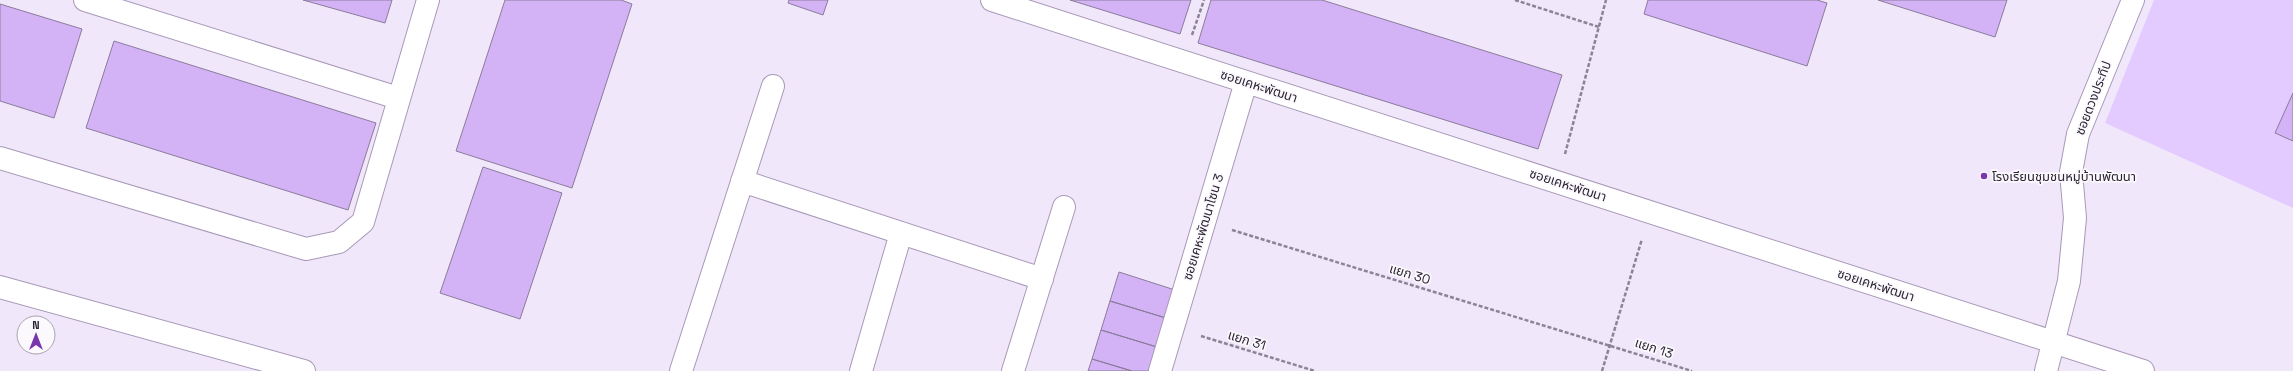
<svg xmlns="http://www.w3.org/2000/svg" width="2293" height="371" viewBox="0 0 2293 371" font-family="'Space Grotesk','Noto Sans Thai',sans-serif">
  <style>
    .green { fill: #e4cbff }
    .building { fill: #d4b2f6; stroke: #8a7c9a }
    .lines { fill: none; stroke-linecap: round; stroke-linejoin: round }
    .minor-casing { stroke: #a899b8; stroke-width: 24 }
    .path { stroke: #8c8494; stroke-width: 2.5; stroke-dasharray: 4 2; stroke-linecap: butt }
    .minor { stroke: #fff; stroke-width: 22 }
    .poi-dot { fill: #7937ab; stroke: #fbf8fe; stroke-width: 1.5 }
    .labels { text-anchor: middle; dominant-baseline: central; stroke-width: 3.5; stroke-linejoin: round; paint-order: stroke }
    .street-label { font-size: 13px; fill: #2c2632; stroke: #fbf8fe }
    .poi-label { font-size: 13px; fill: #2c2632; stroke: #fbf8fe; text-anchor: start }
  </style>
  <rect width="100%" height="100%" fill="#f1e7fb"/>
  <!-- green -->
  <path class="green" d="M 2154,0 L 2293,0 L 2293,208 L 2105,123 Z"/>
  <!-- building -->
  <path class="building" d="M 303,0 L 392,0 L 385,23 Z
    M 505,0 L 621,0 L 632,4 L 572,188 L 456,151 Z
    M 789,0 L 828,0 L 823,15 L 788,3 Z
    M 1070,0 L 1191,0 L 1180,34 Z
    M 1211,0 L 1322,0 L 1562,75 L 1538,149 L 1198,43 Z
    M 1648,0 L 1817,0 L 1827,3 L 1807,66 L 1644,14 Z
    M 1878,0 L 2007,0 L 1995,37 Z
    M 0,4 L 82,29 L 54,118 L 0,101 Z
    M 114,41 L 376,123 L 348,210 L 86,128 Z
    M 2293,93 L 2293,141 L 2275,133 Z
    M 483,167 L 562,193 L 520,319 L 440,293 Z
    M 1119,272 L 1175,290 L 1166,318 L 1110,301 Z
    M 1110,301 L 1166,318 L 1157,347 L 1101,330 Z
    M 1101,330 L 1157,347 L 1149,371 L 1132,371 L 1092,359 Z
    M 1092,359 L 1132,371 L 1088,371 Z"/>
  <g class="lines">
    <!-- minor casing -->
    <g class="minor-casing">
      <path id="minor" d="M 85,0 L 398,98
        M 992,0 L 2143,371
        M 0,158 L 306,249 L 339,242 L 363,222 L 428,0
        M 742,181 L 1042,279
        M 0,287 L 304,371
        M 681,371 L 773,86
        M 861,371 L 901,233
        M 1013,371 L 1064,207
        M 1160,371 L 1246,82
        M 2046,371 L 2069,281 L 2075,218 L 2071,172 L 2078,134 L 2133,0"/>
    </g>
    <!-- path -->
    <path class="path" d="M 1515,0 L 1599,27
      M 1192,35 L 1204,0
      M 1565,154 L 1606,0
      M 1232,230 L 1692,371
      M 1201,336 L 1315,371
      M 1602,371 L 1642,239"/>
    <!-- minor -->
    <use href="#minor" class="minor"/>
  </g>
  <!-- markers -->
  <circle class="poi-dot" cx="1984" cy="176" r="4"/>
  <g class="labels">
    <!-- street labels -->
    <g class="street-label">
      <text transform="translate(1259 86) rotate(18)">ซอยเคหะพัฒนา</text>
      <text transform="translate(2093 98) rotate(-69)">ซอยดวงประทีป</text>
      <text transform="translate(1568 185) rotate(18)">ซอยเคหะพัฒนา</text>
      <text transform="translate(1203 227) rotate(-73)">ซอยเคหะพัฒนาโซน 3</text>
      <text transform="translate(1410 274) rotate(17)">แยก 30</text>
      <text transform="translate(1876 285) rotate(18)">ซอยเคหะพัฒนา</text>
      <text transform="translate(1247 340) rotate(17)">แยก 31</text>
      <text transform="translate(1654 348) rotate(18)">แยก 13</text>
    </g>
    <!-- poi labels -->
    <g class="poi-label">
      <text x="1992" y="176">โรงเรียนชุมชนหมู่บ้านพัฒนา</text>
    </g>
  </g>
  <!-- north arrow -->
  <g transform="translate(36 335)"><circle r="19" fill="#fbf8fe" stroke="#a8a4ac"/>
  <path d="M0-3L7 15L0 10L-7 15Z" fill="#7937ab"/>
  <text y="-6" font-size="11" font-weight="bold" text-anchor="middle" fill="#2c2632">N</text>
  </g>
</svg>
